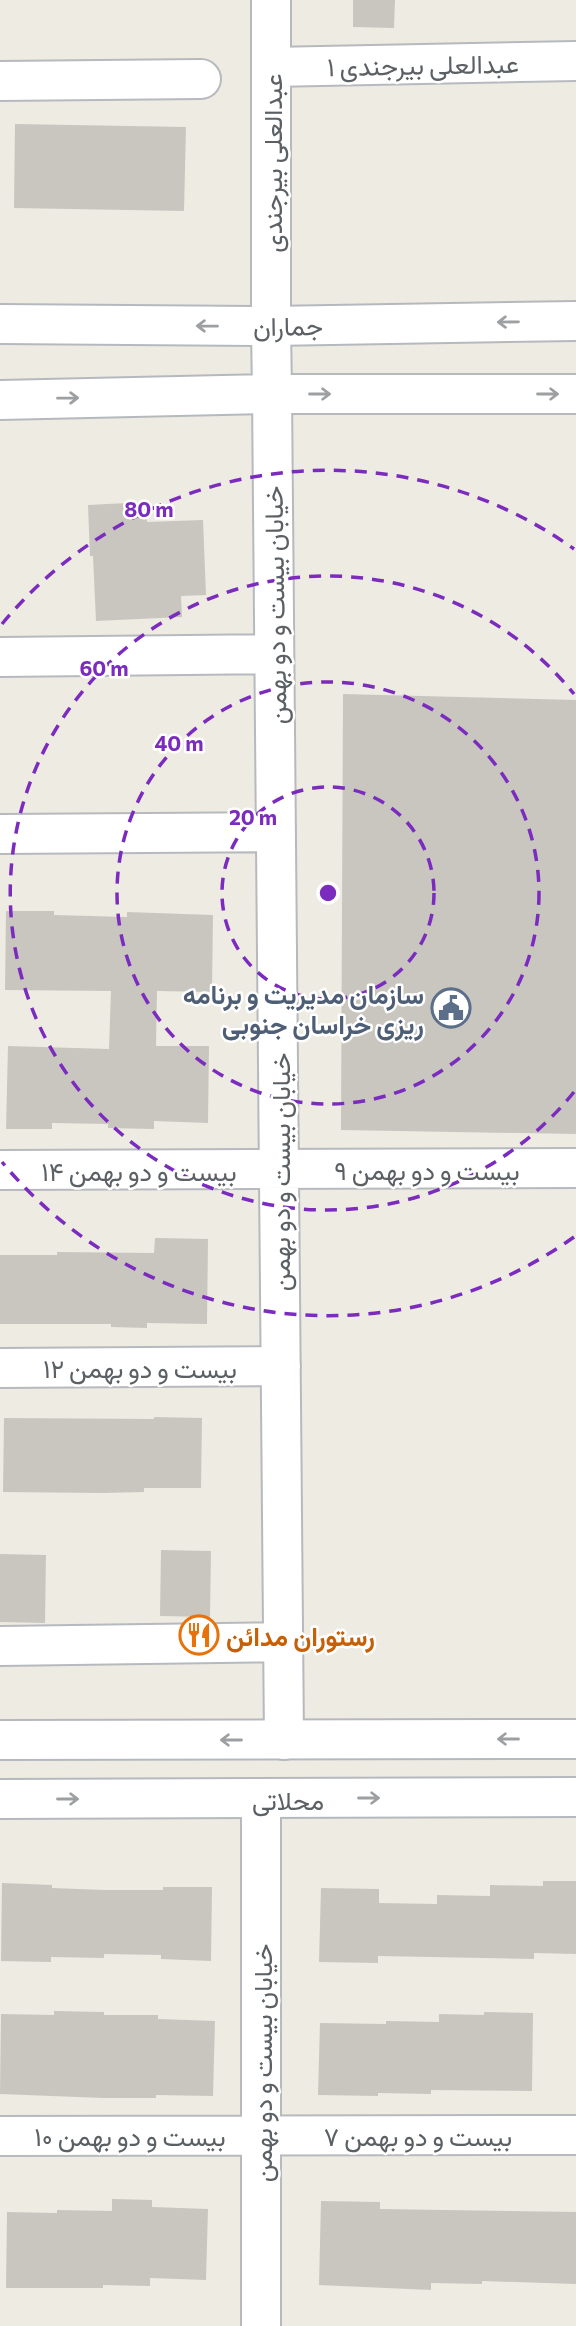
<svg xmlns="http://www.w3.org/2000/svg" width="576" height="2326" viewBox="0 0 576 2326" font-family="Commissioner,Vazirmatn,sans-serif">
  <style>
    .building { fill: #c9c6c0 }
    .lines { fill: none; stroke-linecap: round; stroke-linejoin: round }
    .street-casing { stroke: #b6b9be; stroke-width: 42 }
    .secondary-casing { stroke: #b5b9be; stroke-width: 42 }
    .street { stroke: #fff; stroke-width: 38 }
    .secondary { stroke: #fff; stroke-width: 38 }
    .oneway { stroke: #9da0a2 }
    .ring { fill: none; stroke: #7b2cbf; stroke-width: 3.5; stroke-dasharray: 12 9 }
    .labels { text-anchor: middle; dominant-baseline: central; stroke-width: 5; stroke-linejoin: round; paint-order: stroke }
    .street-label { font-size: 26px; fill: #5b6064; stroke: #fff }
    .service-label { font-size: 26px; font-weight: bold; fill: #4e5e75; stroke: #fff; text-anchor: end }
    .food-label { font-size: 26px; font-weight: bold; fill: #c56008; stroke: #fff; text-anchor: start }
    .centre { fill: #7b2cbf; stroke: #fff; stroke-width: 3.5 }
    .ring-label { font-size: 21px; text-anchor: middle; font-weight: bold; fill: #7b2cbf; stroke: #fff; stroke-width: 5; stroke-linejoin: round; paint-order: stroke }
  </style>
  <rect width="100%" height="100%" fill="#eeebe3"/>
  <!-- building -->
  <path class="building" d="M 353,0 L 395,0 L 394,28 L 353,27 Z
    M 15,124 L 186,127 L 184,211 L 14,208 Z
    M 146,502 L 147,522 L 203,520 L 206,595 L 181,596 L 182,617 L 96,621 L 93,556 L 90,556 L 88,505 Z
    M 343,694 L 576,700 L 576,1134 L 341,1130 Z
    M 6,911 L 54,911 L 54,915 L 127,917 L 127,912 L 213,915 L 212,992 L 157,991 L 156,1046 L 209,1046 L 208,1123 L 154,1121 L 154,1129 L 108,1128 L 108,1124 L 52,1123 L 52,1129 L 6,1129 L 8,1046 L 109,1049 L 111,991 L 5,990 Z
    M 155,1238 L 208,1239 L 207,1324 L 147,1323 L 147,1328 L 111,1327 L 111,1324 L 0,1324 L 0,1255 L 57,1255 L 57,1252 L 154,1253 Z
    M 154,1417 L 202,1418 L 201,1488 L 144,1488 L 144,1492 L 102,1493 L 3,1492 L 4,1418 L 154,1419 Z
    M 161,1550 L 211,1551 L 210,1617 L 160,1616 Z
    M 0,1554 L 46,1555 L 45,1623 L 0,1622 Z
    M 543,1881 L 576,1881 L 576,1954 L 534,1953 L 534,1959 L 378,1956 L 378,1963 L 319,1962 L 321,1888 L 379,1889 L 379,1903 L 437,1904 L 437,1895 L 490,1896 L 490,1885 L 543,1886 Z
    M 2,1883 L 52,1885 L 52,1888 L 105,1890 L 163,1890 L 163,1887 L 212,1887 L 211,1961 L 161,1959 L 161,1955 L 104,1954 L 104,1958 L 51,1957 L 51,1962 L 1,1961 Z
    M 54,2011 L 104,2012 L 104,2015 L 158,2015 L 158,2019 L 215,2021 L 213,2096 L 156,2095 L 156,2098 L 103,2098 L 0,2094 L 1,2014 L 54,2015 Z
    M 484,2012 L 533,2013 L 532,2091 L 431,2090 L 431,2094 L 378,2093 L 378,2096 L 318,2095 L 320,2023 L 386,2024 L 386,2021 L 439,2022 L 439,2014 L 484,2015 Z
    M 112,2199 L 152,2200 L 152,2207 L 208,2209 L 206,2280 L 150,2278 L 150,2286 L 103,2285 L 103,2288 L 6,2288 L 7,2212 L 57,2213 L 57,2210 L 112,2211 Z
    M 321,2201 L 380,2202 L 380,2209 L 576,2212 L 576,2284 L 482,2281 L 482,2284 L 431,2283 L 431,2290 L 319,2285 Z"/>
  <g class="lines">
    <!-- street casing -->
    <g class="street-casing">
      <path id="street" d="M 271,0 L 271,326
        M 271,67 L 576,61
        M 0,81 L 201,79
        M 272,394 L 284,1740
        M 0,657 L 274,654
        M 0,834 L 276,832
        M 0,1170 L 576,1168
        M 0,1368 L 281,1366
        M 0,1646 L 283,1642
        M 0,2136 L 576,2135
        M 261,2326 L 261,1799"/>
    </g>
    <!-- secondary casing -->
    <g class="secondary-casing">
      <path id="secondary" d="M 0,324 L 271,326 L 576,321
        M 271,326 L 272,394
        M 0,400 L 272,394 L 576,394
        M 0,1740 L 576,1739
        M 0,1799 L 576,1797"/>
    </g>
    <!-- street -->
    <use href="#street" class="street"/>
    <!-- secondary -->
    <use href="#secondary" class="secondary"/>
  </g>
  <!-- one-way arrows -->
  <defs><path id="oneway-shaft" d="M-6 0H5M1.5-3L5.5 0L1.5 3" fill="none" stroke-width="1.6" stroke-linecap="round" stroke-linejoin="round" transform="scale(1.75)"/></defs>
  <g class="oneway">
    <use href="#oneway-shaft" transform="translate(508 322) rotate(179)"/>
    <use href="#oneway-shaft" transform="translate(207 326) rotate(-179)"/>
    <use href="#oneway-shaft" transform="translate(320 394)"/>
    <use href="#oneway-shaft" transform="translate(548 394)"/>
    <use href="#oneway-shaft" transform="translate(68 398) rotate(-1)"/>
    <use href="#oneway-shaft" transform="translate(508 1739) rotate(180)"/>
    <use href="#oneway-shaft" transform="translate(231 1740) rotate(180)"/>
    <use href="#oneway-shaft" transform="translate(369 1798)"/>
    <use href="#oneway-shaft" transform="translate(68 1799)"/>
  </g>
  <!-- distance rings -->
  <g class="ring">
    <circle cx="328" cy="893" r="106"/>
    <circle cx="328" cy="893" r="211"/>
    <path d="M574 1092A317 317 0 1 1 574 694"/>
    <path d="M574 1237A423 423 0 0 1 2 1162M2 624A423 423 0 0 1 574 549"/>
  </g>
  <!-- icons -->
  <defs>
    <g id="civic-ring" transform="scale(2.0125)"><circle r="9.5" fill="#fff" stroke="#5c6f8a" stroke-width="1.5"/><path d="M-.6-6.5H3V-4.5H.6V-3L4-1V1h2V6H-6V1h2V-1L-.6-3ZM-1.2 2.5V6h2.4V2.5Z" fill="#5c6f8a"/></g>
    <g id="restaurant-ring" transform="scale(2.0125)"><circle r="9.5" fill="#fff" stroke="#e8710a" stroke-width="1.5"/><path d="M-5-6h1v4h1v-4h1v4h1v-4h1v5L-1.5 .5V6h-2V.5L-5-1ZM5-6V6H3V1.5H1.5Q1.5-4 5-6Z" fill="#e8710a"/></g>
  </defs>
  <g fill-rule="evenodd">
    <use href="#civic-ring" x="451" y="1008"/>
    <use href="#restaurant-ring" x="199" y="1635"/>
  </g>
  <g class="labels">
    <!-- street labels -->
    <g class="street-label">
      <text transform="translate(423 64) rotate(-1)">عبدالعلی بیرجندی ۱</text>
      <text transform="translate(271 163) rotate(-90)">عبدالعلی بیرجندی</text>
      <text transform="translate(288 325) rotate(-1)">جماران</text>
      <text transform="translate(274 605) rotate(-91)">خیابان بیست و دو بهمن</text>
      <text x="427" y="1169">بیست و دو بهمن ۹</text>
      <text x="139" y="1170">بیست و دو بهمن ۱۴</text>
      <text transform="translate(279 1172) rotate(-90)">خیابان بیست و دو بهمن</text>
      <text x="140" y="1367">بیست و دو بهمن ۱۲</text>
      <text x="288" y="1799">محلاتی</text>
      <text transform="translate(261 2063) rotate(-90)">خیابان بیست و دو بهمن</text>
      <text x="130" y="2135">بیست و دو بهمن ۱۰</text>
      <text x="418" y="2135">بیست و دو بهمن ۷</text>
    </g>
    <!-- service labels -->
    <g class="service-label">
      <text x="424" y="993">سازمان مدیریت و برنامه<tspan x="424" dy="30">ریزی خراسان جنوبی</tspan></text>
    </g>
    <!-- food labels -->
    <g class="food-label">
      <text x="226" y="1635">رستوران مدائن</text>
    </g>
  </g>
  <circle cx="328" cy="893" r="10" class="centre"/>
  <g class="ring-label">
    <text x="149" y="517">80 m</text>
    <text x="104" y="676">60 m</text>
    <text x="179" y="751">40 m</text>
    <text x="253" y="825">20 m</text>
  </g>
</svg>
